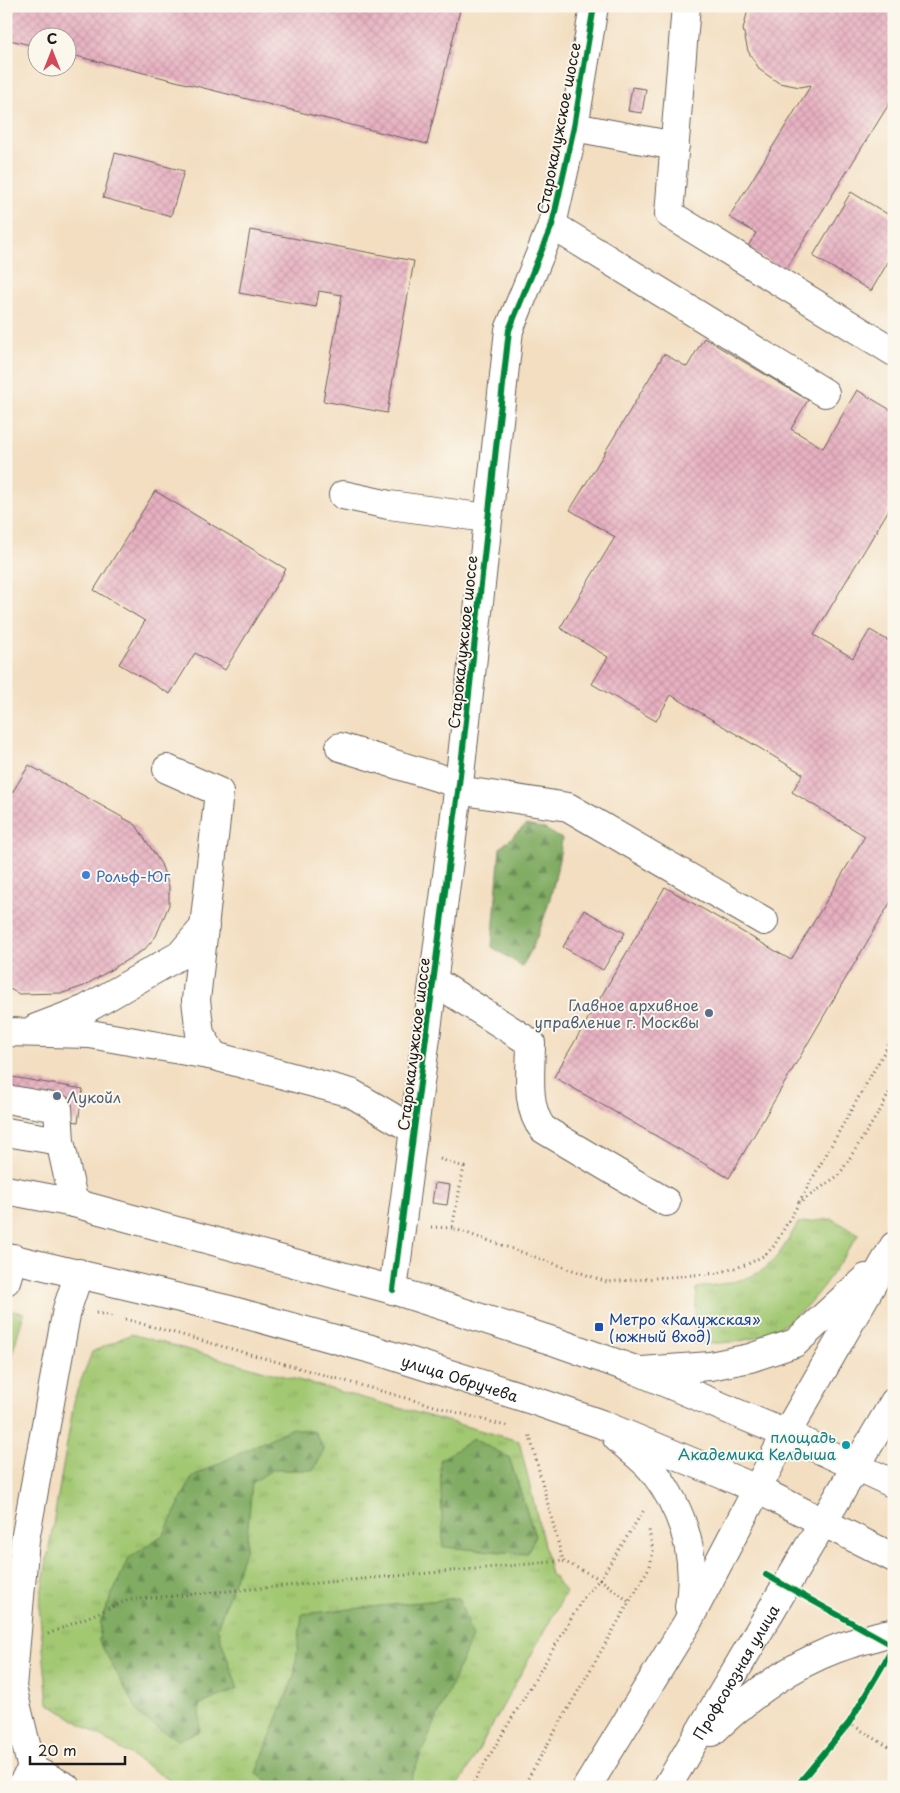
<svg xmlns="http://www.w3.org/2000/svg" width="900" height="1793" viewBox="0 0 900 1793" font-family="'Playpen Sans',sans-serif">
  <style>
    .grass { fill: url(#grass-tufts); stroke: #5f7247 }
    .forest { fill: url(#forest-firs); stroke: #4e6440 }
    .building { fill: url(#building-cross-hatch) }
    .lines { fill: none; stroke-linecap: round; stroke-linejoin: round }
    .minor-casing { stroke: #676056; stroke-width: 30 }
    .major-casing { stroke: #676056; stroke-width: 30 }
    .path { stroke: #676056; stroke-width: 3; stroke-dasharray: 1 4; stroke-linecap: butt }
    .minor { stroke: #fff; stroke-width: 28 }
    .major { stroke: #fff; stroke-width: 28 }
    .cycleway-casing { stroke: #fbf7ec; stroke-width: 9 }
    .cycleway { stroke: #00873e; stroke-width: 6 }
    .shop-dot { fill: #3f7fe0; stroke: #fbf7ec; stroke-width: 2 }
    .service-dot { fill: #5c6f8a; stroke: #fbf7ec; stroke-width: 2 }
    .transit-dot { fill: #1a4fb4; stroke: #fbf7ec; stroke-width: 2 }
    .culture-dot { fill: #0f9aa8; stroke: #fbf7ec; stroke-width: 2 }
    .labels { text-anchor: middle; dominant-baseline: central; stroke-width: 4; stroke-linejoin: round; paint-order: stroke }
    .street-label { font-size: 15px; fill: #1c1c1c; stroke: #fbf7ec }
    .shop-label { font-size: 15px; fill: #366cbe; stroke: #fbf7ec; text-anchor: start }
    .service-label { font-size: 15px; fill: #4e5e75; stroke: #fbf7ec; text-anchor: end }
    .transit-label { font-size: 15px; fill: #164399; stroke: #fbf7ec; text-anchor: start }
    .culture-label { font-size: 15px; fill: #0d838f; stroke: #fbf7ec; text-anchor: end }
  </style>
  <defs>
    <pattern id="grass-tufts" width="24" height="20" patternUnits="userSpaceOnUse" patternTransform="scale(1.25)"><rect width="24" height="20" fill="#a2c872"/><path d="M3 7l-1-3M5 7V3M7 7l1-3M15 17l-1-3M17 17v-4M19 17l1-3" fill="none" stroke="#8bab62"/></pattern>
    <pattern id="forest-firs" width="22" height="20" patternUnits="userSpaceOnUse" patternTransform="scale(1.25)"><rect width="22" height="20" fill="#81ac64"/><path d="M5 1l3.5 6h-7zM16 11l3.5 6h-7z" fill="#698b52"/></pattern>
    <pattern id="building-cross-hatch" width="8" height="8" patternUnits="userSpaceOnUse" patternTransform="scale(1.25)"><rect width="8" height="8" fill="#e7b1c2"/><path d="M0 0l8 8M0 8l8-8" fill="none" stroke="#c698a6"/></pattern>
  </defs>
  <rect width="100%" height="100%" fill="#fbf7ec"/>
  <filter id="ink" filterUnits="userSpaceOnUse"><feTurbulence type="fractalNoise" baseFrequency=".02" numOctaves="2"/><feDisplacementMap in="SourceGraphic" scale="10" xChannelSelector="R" yChannelSelector="G"/><feConvolveMatrix kernelMatrix="1 2 1 2 8 2 1 2 1" color-interpolation-filters="sRGB"/></filter>
  <filter id="wash" filterUnits="userSpaceOnUse"><feTurbulence type="fractalNoise" baseFrequency=".0096" numOctaves="4" result="noise"/><feDisplacementMap in="SourceGraphic" scale="20" xChannelSelector="R" yChannelSelector="G"/><feGaussianBlur stdDeviation="1.12" result="paint"/><feColorMatrix in="noise" values="0 0 0 0 0 0 0 0 0 0 0 0 0 0 0 0 0 1.4 0 .05"/><feComposite in="paint" operator="in"/></filter>
  <g filter="url(#wash)">
    <rect width="100%" height="100%" fill="#f3dec1"/>
    <!-- grass -->
    <path class="grass" d="M 832,1219 L 859,1234 C 809,1307 791,1347 693,1343 L 697,1288 C 757,1278 767,1279 798,1223 Z
      M 6,1310 L 24,1313 L 6,1375 Z
      M 131,1334 L 519,1441 L 551,1574 L 566,1592 L 458,1787 L 180,1787 L 48,1703 L 39,1606 L 75,1396 L 92,1352 Z"/>
    <!-- forest -->
    <path class="forest" d="M 526,825 L 545,829 L 562,839 C 558,875 542,937 522,966 L 492,947 L 500,848 Z
      M 292,1428 L 315,1432 L 324,1450 L 314,1470 L 272,1470 L 252,1483 L 246,1548 L 217,1628 L 238,1689 L 199,1705 L 200,1731 L 178,1740 L 141,1717 L 99,1641 L 101,1620 L 128,1559 L 164,1534 L 193,1476 Z
      M 473,1439 L 509,1457 L 535,1536 L 527,1554 L 443,1547 L 440,1460 Z
      M 459,1598 L 472,1637 L 407,1787 L 275,1787 L 256,1773 L 294,1676 L 302,1614 Z"/>
    <g id="blocks">
      <!-- building -->
      <path class="building" d="M 6,6 L 461,6 L 427,144 L 68,54 L 68,38 L 38,38 L 38,47 L 6,39 Z
        M 749,6 L 853,6 L 855,13 L 859,6 L 894,6 L 894,96 L 785,271 L 747,248 L 756,233 L 729,217 L 811,85 L 800,87 L 779,83 L 760,70 L 748,51 L 743,29 Z
        M 632,87 L 646,89 L 642,113 L 628,111 Z
        M 115,153 L 184,171 L 171,216 L 103,198 Z
        M 851,192 L 894,218 L 894,252 L 871,291 L 813,256 Z
        M 250,230 L 414,261 L 387,413 L 323,401 L 342,295 L 319,291 L 316,307 L 239,293 Z
        M 704,338 L 808,400 L 791,429 L 823,448 L 857,390 L 894,412 L 894,501 L 814,635 L 853,658 L 870,630 L 894,644 L 894,896 L 729,1178 L 554,1077 L 665,887 L 791,960 L 865,836 L 792,792 L 803,774 L 671,695 L 656,721 L 592,684 L 608,657 L 560,628 L 615,537 L 570,510 L 664,354 L 687,367 Z
        M 155,491 L 286,569 L 225,670 L 195,653 L 170,694 L 119,664 L 145,621 L 94,590 Z
        M 29,765 L 136,825 L 161,864 L 169,886 L 169,905 L 156,936 L 145,949 L 84,986 L 63,993 L 19,994 L 6,987 L 6,789 L 12,793 Z
        M 584,910 L 625,933 L 603,970 L 563,947 Z
        M 6,1076 L 83,1089 L 78,1122 L 6,1110 Z
        M 435,1183 L 450,1185 L 447,1205 L 432,1203 Z"/>
    </g>
  </g>
  <g filter="url(#ink)">
    <use href="#blocks" fill-opacity="0" stroke="#676056" stroke-width="1"/>
    <g class="lines">
      <!-- minor casing -->
      <g class="minor-casing">
        <path id="minor" d="M 686,6 L 669,214 L 894,352
          M 574,127 L 675,146
          M 552,225 L 825,393
          M 343,495 L 389,505 L 487,518
          M 340,747 L 459,784
          M 167,769 L 219,792 L 196,1000 L 200,1034 L 214,1056
          M 458,790 L 568,807 L 764,921
          M 434,981 L 531,1043 C 531,1069 525,1108 543,1129 L 666,1202
          M 36,1028 L 86,1009 L 180,955 L 205,926
          M 6,1032 L 90,1034 L 214,1056 L 351,1093 L 414,1130
          M 6,1099 L 58,1108 L 60,1141
          M 6,1132 L 60,1141 L 74,1203
          M 6,1281 L 13,1258
          M 393,1290 L 459,784 L 509,330 L 552,225 L 574,127 L 594,6
          M 32,1769 L 66,1787
          M 20,1787 L 32,1769 L 12,1687 L 25,1540 L 67,1309 L 79,1273"/>
      </g>
      <!-- major casing -->
      <g class="major-casing">
        <g id="major">
          <path d="M 6,1190 L 74,1203 L 393,1290 L 556,1342 L 638,1371 L 786,1434 L 894,1484"/>
          <path id="s1" d="M 6,1257 L 226,1309 L 371,1349 L 538,1402 L 601,1424 L 757,1489 L 894,1558"/>
          <path d="M 642,1371 L 710,1366 L 750,1358 L 795,1343 L 866,1278"/>
          <path d="M 617,1438 C 629,1449 645,1460 654,1472 C 684,1512 698,1558 689,1607"/>
          <path d="M 712,1732 C 755,1690 804,1655 864,1640 C 874,1637 884,1633 894,1633"/>
          <path d="M 587,1787 L 687,1623 L 786,1434 L 894,1246"/>
          <path id="s2" d="M 667,1787 L 894,1402"/>
        </g>
      </g>
      <!-- path -->
      <path class="path" d="M 440,1159 L 464,1167 L 452,1228 L 607,1282 L 718,1273 L 748,1264 L 765,1255 L 774,1246 L 799,1203 L 839,1175 L 881,1109 L 894,1083
        M 799,1202 L 894,1035
        M 431,1227 L 452,1228
        M 96,1313 L 114,1316
        M 125,1319 L 509,1427
        M 628,1601 L 600,1579 L 644,1510
        M 48,1634 L 128,1600 L 563,1561
        M 849,1723 L 894,1750
        M 471,1787 L 584,1597 L 600,1579 L 563,1561 L 529,1433
        M 523,1787 L 650,1566 L 653,1551 L 649,1530
        M 796,1787 L 849,1723 L 882,1666"/>
      <!-- minor -->
      <use href="#minor" class="minor"/>
      <!-- major -->
      <use href="#major" class="major"/>
      <!-- cycleway casing -->
      <g class="cycleway-casing">
        <path id="cycleway" d="M 393,1290 L 459,784 L 509,330 L 552,225 L 574,127 L 594,6
          M 766,1575 L 894,1646 L 849,1723 L 796,1787"/>
      </g>
      <!-- cycleway -->
      <use href="#cycleway" class="cycleway"/>
    </g>
  </g>
  <!-- markers -->
  <circle class="shop-dot" cx="86" cy="875" r="5"/>
  <g class="service-dot">
    <circle cx="709" cy="1013" r="5"/>
    <circle cx="57" cy="1096" r="5"/>
  </g>
  <rect class="transit-dot" x="594" y="1322" width="10" height="10" rx="2.5"/>
  <circle class="culture-dot" cx="846" cy="1445" r="5"/>
  <g class="labels">
    <!-- street labels -->
    <g class="street-label">
      <text transform="translate(558 128) rotate(-79)">Старокалужское шоссе</text>
      <text transform="translate(462 642) rotate(-84)">Старокалужское шоссе</text>
      <text transform="translate(413 1044) rotate(-83)">Старокалужское шоссе</text>
      <text stroke="none"><textPath href="#s1" startOffset="470">улица Обручева</textPath></text>
      <text stroke="none"><textPath href="#s2" startOffset="134">Профсоюзная улица</textPath></text>
    </g>
    <!-- shop labels -->
    <g class="shop-label">
      <text x="96" y="875">Рольф-Юг</text>
    </g>
    <!-- service labels -->
    <g class="service-label">
      <text x="699" y="1004">Главное архивное<tspan x="699" dy="17">управление г. Москвы</tspan></text>
      <text x="67" y="1096" text-anchor="start">Лукойл</text>
    </g>
    <!-- transit labels -->
    <g class="transit-label">
      <text x="609" y="1318">Метро «Калужская»<tspan x="609" dy="17">(южный вход)</tspan></text>
    </g>
    <!-- culture labels -->
    <g class="culture-label">
      <text x="836" y="1436">площадь<tspan x="836" dy="17">Академика Келдыша</tspan></text>
    </g>
  </g>
  <!-- margin -->
  <rect width="900" height="1793" fill="none" stroke="#fbf7ec" stroke-width="25"/>
  <!-- north arrow -->
  <g transform="translate(52 52)"><circle r="24" fill="#fbf7ec" stroke="#a29f99"/>
  <path d="M0-4L9 19L0 12L-9 19Z" fill="#d1495b"/>
  <text y="-8" font-size="14" font-weight="bold" text-anchor="middle" fill="#1c1c1c">С</text>
  </g>
  <!-- scale -->
  <path d="M30 1756v8h95v-8" fill="none" stroke="#1c1c1c" stroke-width="2.5"/>
  <text x="38" y="1756" font-size="15" fill="#1c1c1c" stroke="#fbf7ec" stroke-width="4" paint-order="stroke">20 m</text>
</svg>
